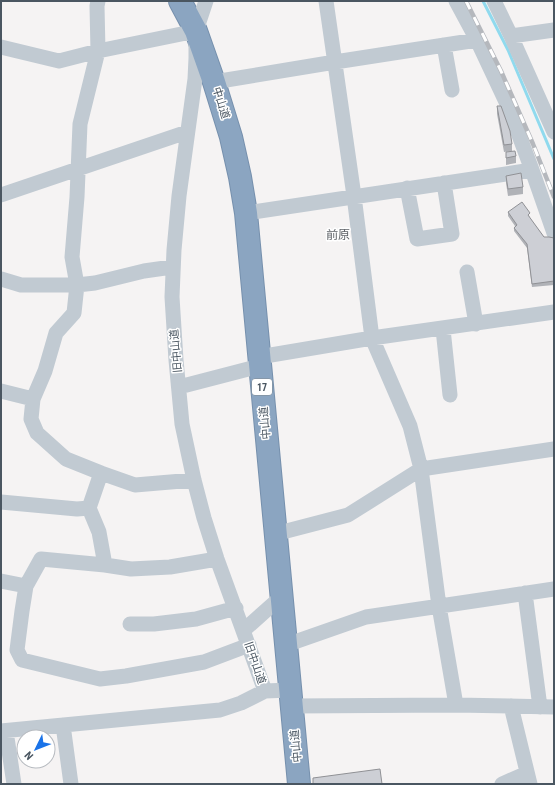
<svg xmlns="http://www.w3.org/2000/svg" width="555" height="785" viewBox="0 0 555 785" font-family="'Roboto Condensed','Noto Sans JP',sans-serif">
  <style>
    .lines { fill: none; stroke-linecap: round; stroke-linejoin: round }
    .stream { stroke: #90daee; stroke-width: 3 }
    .highway-casing { stroke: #7690ad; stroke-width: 24 }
    .minor { stroke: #c1cad2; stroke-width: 15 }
    .highway { stroke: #8ba5c1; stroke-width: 22 }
    .rail-casing { stroke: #b5b8bd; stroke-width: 4.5 }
    .rail { stroke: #fff; stroke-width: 3; stroke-dasharray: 9; stroke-linecap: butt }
    .wall { fill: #b0b2b7 }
    .building { fill: #cdcfd5; stroke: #909195 }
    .labels { text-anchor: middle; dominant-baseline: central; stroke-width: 3; stroke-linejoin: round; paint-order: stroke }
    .shield { fill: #fff; stroke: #808990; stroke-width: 1 }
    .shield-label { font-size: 10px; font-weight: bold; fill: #4a5661 }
    .street-label { font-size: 11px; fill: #4a5661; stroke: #fff }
    .neighbourhood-label { font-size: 12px; fill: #5f6368; stroke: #fff }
  </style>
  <rect width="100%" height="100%" fill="#f5f3f3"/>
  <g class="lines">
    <!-- stream -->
    <path class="stream" d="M 483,1 L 508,50 L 554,159"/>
    <!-- highway casing -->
    <g class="highway-casing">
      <path id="highway" d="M 180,1 L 196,31 L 214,82 L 231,137 L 240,177 L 246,213 L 299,784"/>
    </g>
    <!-- minor -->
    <path class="minor" d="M 98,1 L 97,6 L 98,51 L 80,124 L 77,197 L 72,257 L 77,285 L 74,313 L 56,333 L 45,371 L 33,399 L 31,419 L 37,433 L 66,459 L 101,473
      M 206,1 L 196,31 L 196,58 L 195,79 L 179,196 L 174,250 L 172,297 L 176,360 L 182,424 L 194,480 L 204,518 L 217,559 L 265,691
      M 326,1 L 354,196 L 372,338 L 410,426 L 421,469 L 439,606 L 456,705
      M 494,1 L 511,36 L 554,132
      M 511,36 L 554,30
      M 444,45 L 452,90
      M 1,47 L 59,61 L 98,51 L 196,31
      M 214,82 L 335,62 L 477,40
      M 532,170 L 554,233
      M 407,188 L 417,239 L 452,234 L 444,183
      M 1,195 L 187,132
      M 246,213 L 532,170 L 508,106 L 477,40 L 456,1
      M 467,272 L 476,324
      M 1,279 L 21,285 L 77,285 L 95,283 L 144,271 L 172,267
      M 443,329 L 450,395
      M 259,357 L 372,338 L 554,312
      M 179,387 L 260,366
      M 1,391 L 33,399
      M 1,502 L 77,509 L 89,508 L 101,473 L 135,485 L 194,480
      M 89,508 L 99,532 L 105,565 L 41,559 L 26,586 L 22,611 L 17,650 L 22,660 L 100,679 L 126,676 L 204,662 L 249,645
      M 275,534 L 348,515 L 421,469 L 554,449
      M 105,565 L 131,569 L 170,567 L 217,559
      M 1,581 L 26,586
      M 525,593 L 540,707
      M 130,624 L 154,624 L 196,619 L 236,608
      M 244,630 L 281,597
      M 286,645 L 366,617 L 554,589
      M 292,706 L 456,705 L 554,707
      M 511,706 L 530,784
      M 63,725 L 71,784
      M 1,731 L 220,710 L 241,703 L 265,691 L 290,690
      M 6,731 L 14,784
      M 502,784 L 527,773"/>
    <!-- highway -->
    <use href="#highway" class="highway"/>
    <!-- rail casing -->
    <g class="rail-casing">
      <path id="rail" d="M 466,1 L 501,71 L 533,144 L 554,197"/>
    </g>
    <!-- rail -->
    <use href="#rail" class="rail"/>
  </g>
  <!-- wall -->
  <path class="wall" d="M 497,106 L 512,144 L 512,151 L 504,152 L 497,114 Z
    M 506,152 L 516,156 L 516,163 L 506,165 Z
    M 506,176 L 523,187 L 523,194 L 508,196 L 506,183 Z
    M 508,212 L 530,216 L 529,217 L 544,237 L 554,238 L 554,285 L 532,287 L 527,248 L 514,231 L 514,228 L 515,226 L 508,216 Z"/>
  <!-- building -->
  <path class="building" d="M 497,106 L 501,106 L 510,131 L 512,144 L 504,145 Z
    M 515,151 L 516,156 L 506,158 L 506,152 Z
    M 521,173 L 523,187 L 508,189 L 506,176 Z
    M 522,202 L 530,213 L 528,215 L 544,237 L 549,237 L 554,238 L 554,281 L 532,284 L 527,244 L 514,228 L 517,225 L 508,212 Z
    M 380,769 L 382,784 L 313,784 L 313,778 Z"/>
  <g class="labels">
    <!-- shield labels -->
    <rect class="shield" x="252" y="379" width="20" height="16" rx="3"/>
    <g class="shield-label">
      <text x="262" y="387">17</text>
    </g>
    <!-- street labels -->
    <g class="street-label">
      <text transform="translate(221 103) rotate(73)">中山道</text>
      <text transform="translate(176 351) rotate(-95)">旧中山道</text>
      <text transform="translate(265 423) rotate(-95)">中山道</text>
      <text transform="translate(255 663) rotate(71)">旧中山道</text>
      <text transform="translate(296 746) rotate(-95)">中山道</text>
    </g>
    <!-- neighbourhood labels -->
    <g class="neighbourhood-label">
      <text x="338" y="235">前原</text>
    </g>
  </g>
  <!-- border -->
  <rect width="555" height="785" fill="none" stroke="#4a5661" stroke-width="4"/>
  <!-- north arrow -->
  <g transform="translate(36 749) rotate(227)"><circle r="19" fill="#ffffff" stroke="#b7bbc0"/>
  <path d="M0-3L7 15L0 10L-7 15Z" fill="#1a73e8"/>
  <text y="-6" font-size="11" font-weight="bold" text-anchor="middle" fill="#4a5661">N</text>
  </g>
</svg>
